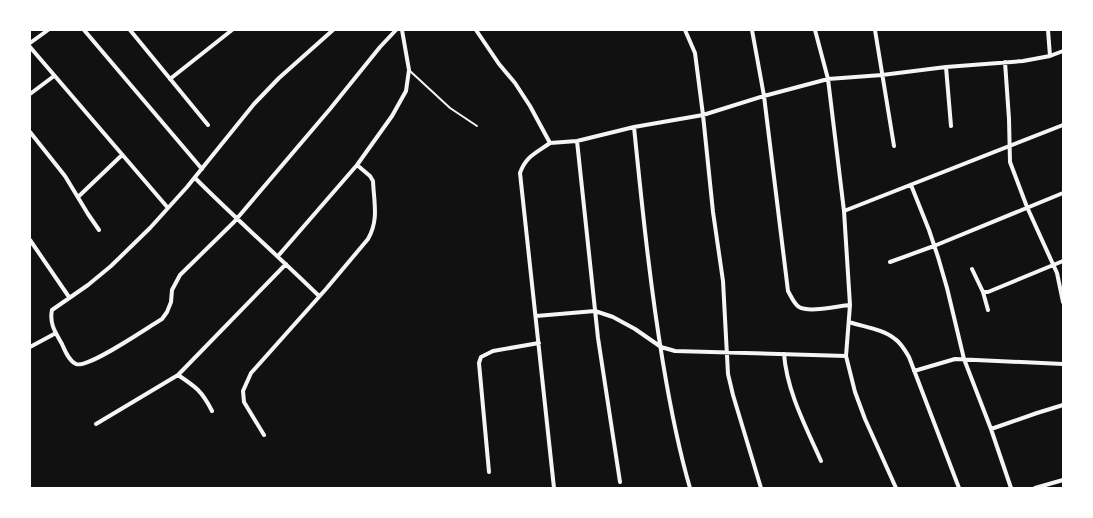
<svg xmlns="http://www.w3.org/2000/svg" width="1093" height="518" viewBox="0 0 1093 518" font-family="Overpass,sans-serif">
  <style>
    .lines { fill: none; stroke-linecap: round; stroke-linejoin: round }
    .service { stroke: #f5f5f5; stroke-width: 2 }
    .minor { stroke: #f5f5f5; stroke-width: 4 }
  </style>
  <rect width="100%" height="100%" fill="#111"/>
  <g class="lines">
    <!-- service -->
    <path class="service" d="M 410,71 L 450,108 L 477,126"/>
    <!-- minor -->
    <path class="minor" d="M 84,30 L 202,169
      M 130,30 L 208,125
      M 333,30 L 279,78 L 254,104 L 187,187 L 150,228 L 111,266 L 88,285 L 52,310 C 49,324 56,333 62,344 C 65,351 69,361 76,364 C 88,369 148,327 162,319 L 167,312 L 171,302 L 172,290 L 180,275 L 234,222 L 330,109 L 380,47 L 396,30
      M 476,30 L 499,64 L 515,83 L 530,106 L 550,143 L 577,141 L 634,127 L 703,115 L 764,96 L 828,79 L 882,75 L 946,67 L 1023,61 L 1050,56 L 1063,51
      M 685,30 L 695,53 L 703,115 L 713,212 L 723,281 L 728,374 L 733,395 L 761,488
      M 752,30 L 764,96 L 788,291 C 791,296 794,304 799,307 C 810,313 837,306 850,305
      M 815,30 L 828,79 L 844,211 L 850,305 L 846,356 L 855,392 L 865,419 L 896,488
      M 875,30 L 894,146
      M 1048,30 L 1050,56
      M 30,43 L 48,30
      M 30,47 L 168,208
      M 1005,62 L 1009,119 L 1010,162 L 1027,207 L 1057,273 L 1063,302
      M 946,67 L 951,126
      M 170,79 L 232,30
      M 30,94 L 54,76
      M 634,127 C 642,206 650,285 663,363 C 670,405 678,447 690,488
      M 30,132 L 65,176 L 88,214 L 99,230
      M 577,141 L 598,338 L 620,482
      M 550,143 C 536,153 526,156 520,173 L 554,488
      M 195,178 C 235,218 278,256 319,296
      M 911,185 L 929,230 L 938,257 L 947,288 L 964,359 L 991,429 L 1011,488
      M 78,197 L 122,155
      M 844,211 L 1063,125
      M 30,240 L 69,297
      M 278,256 L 357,165 L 392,116 L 406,91 L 409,70 L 402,30
      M 890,262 L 934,246 L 1063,193
      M 972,269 L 983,292 L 988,292 L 1063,261
      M 983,292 L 988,310
      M 536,316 L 595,311 L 613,317 L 635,329 L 661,347 L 675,351 L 846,356
      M 849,322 C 864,327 883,329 895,339 C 901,343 905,350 909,357 L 959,488
      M 30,347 L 56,333
      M 784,354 C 787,392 806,427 821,461
      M 914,371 L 955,359 L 1063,364
      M 178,375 C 196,387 202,391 212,411
      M 96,424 L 178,375 L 286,264
      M 991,429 L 1037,413 L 1063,405
      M 264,435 L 244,402 L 243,391 L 251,373 L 326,289 L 368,239 C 379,220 374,203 373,181 L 370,176 L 357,165
      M 489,472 L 479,363 L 481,357 L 493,351 L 539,343
      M 1035,488 L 1063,480"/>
  </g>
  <!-- border -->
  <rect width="1093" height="518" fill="none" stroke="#ffffff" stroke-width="62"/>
</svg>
